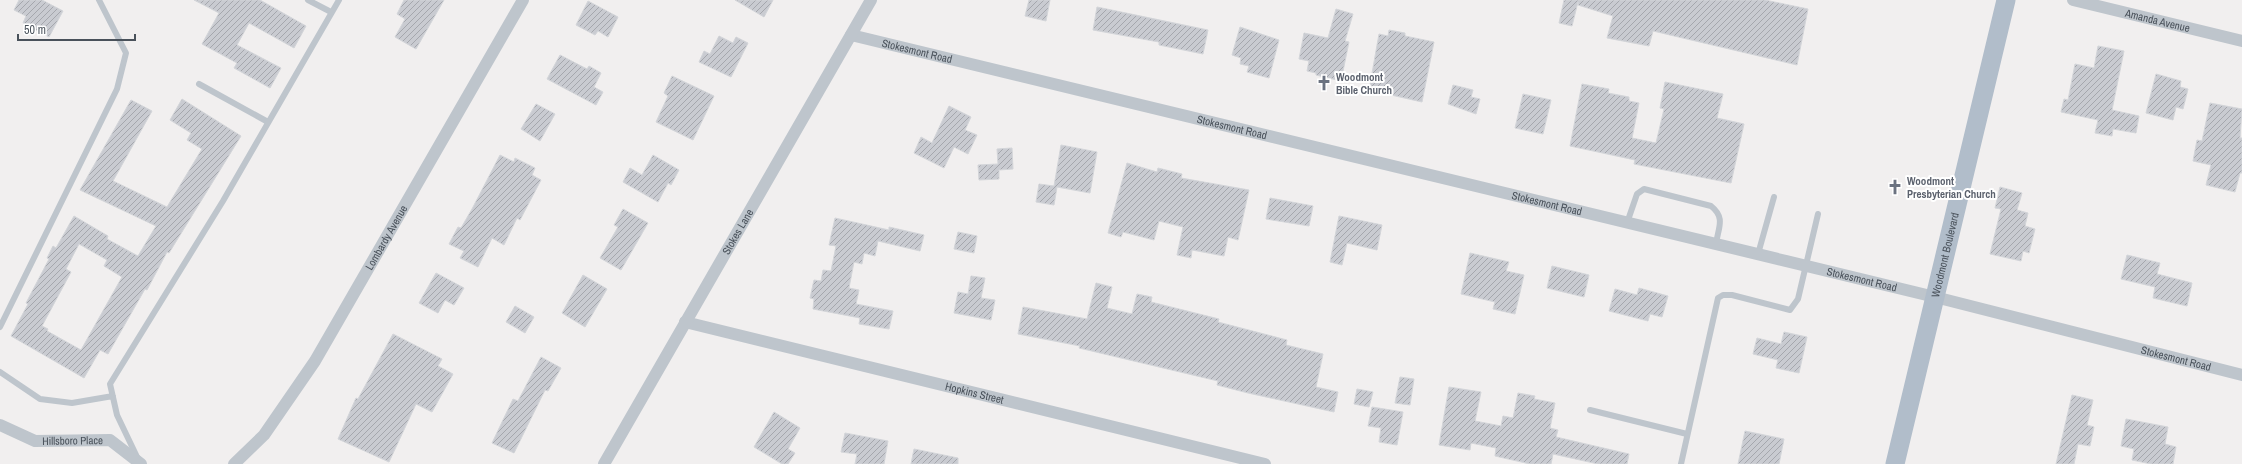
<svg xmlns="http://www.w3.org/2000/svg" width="2242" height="464" viewBox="0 0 2242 464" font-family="'Archivo Narrow',sans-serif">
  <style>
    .building { fill: url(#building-hatch); stroke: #d3d5d9; fill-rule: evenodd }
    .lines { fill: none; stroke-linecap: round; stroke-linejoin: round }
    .lane { stroke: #bec5cc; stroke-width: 6 }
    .street { stroke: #bec5cc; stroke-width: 12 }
    .primary { stroke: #b1bdca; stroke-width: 19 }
    .labels { text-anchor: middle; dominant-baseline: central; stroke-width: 4; stroke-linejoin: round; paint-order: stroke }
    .street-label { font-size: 11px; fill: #49515a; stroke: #fff }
    .worship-label { font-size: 11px; font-weight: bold; fill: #5b616d; stroke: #fff; text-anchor: start }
  </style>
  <defs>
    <pattern id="building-hatch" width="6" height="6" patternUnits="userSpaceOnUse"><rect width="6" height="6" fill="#c9cbd1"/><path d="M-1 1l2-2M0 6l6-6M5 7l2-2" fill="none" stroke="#a5a7ad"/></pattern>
  </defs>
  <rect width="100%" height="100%" fill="#f1efef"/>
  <!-- building -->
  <path class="building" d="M 19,0 L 42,0 L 63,11 L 49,37 L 23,23 L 26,16 L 14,10 Z
    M 194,0 L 260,0 L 306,26 L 294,48 L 249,23 L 237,45 L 281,68 L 270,88 L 234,68 L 237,63 L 202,44 L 219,13 Z
    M 404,0 L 444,0 L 416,49 L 395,37 L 405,19 L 397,14 Z
    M 735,0 L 773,0 L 764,17 Z
    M 1029,0 L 1050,0 L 1046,21 L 1025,16 Z
    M 1564,0 L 1765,0 L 1808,9 L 1797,65 L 1653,31 L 1649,46 L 1607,38 L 1613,16 L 1578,5 L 1578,2 L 1572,26 L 1559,23 Z
    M 588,1 L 618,17 L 608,37 L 598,31 L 595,35 L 576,25 Z
    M 1097,7 L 1208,30 L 1203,54 L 1159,45 L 1159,42 L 1093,30 Z
    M 1336,9 L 1353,14 L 1345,41 L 1349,42 L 1341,81 L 1316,75 L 1316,73 L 1307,71 L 1309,61 L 1299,59 L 1304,33 L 1328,38 Z
    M 1240,27 L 1279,40 L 1269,78 L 1247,72 L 1249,66 L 1240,64 L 1241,58 L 1232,55 Z
    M 1389,30 L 1405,33 L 1405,36 L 1434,42 L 1422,102 L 1369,90 L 1379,34 L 1388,36 Z
    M 719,36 L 733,43 L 736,37 L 748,43 L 731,77 L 699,62 L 704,51 L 710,54 Z
    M 2098,46 L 2124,51 L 2112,110 L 2139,116 L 2136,133 L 2113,129 L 2112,136 L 2095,133 L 2098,120 L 2061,112 L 2064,99 L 2068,100 L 2075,64 L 2094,68 Z
    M 560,55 L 587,69 L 589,66 L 601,73 L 594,87 L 603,92 L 596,105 L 547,79 Z
    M 2156,74 L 2181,81 L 2180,87 L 2188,89 L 2183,109 L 2176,107 L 2173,120 L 2146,113 Z
    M 672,76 L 714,96 L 693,140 L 656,122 L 668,96 L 664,93 Z
    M 1665,82 L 1723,94 L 1717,118 L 1744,124 L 1731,183 L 1634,164 L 1635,160 L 1570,146 L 1582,84 L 1609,89 L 1608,93 L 1629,97 L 1629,101 L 1639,103 L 1632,138 L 1656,143 L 1664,109 L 1660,108 Z
    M 1453,85 L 1473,90 L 1471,97 L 1480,99 L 1476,114 L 1448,104 Z
    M 1523,94 L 1551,100 L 1543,134 L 1515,128 Z
    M 182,99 L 241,136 L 169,253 L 167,252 L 147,290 L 145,289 L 108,354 L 100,350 L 84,378 L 11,336 L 28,304 L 26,303 L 49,259 L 47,258 L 53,246 L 56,248 L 74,216 L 108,236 L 107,239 L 138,256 L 156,226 L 80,190 L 131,100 L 152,111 L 113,181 L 167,207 L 202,149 L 187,140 L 191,133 L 170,120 ZM 79,244 L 107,260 L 104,266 L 122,277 L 81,350 L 47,331 L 48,329 L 42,326 L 71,272 L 66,269 Z
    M 2210,103 L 2242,109 L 2240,138 L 2242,138 L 2242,173 L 2240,173 L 2235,192 L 2206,185 L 2211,165 L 2193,161 L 2197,140 L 2202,141 Z
    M 536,104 L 555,114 L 540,141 L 521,129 Z
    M 949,106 L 971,117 L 965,130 L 977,135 L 968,154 L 954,147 L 944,168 L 914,153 L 921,137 L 932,143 Z
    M 1061,145 L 1097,152 L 1090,193 L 1057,187 L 1054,205 L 1036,202 L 1039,184 L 1054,186 Z
    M 1012,148 L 1013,169 L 999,170 L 999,179 L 979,180 L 978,165 L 998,164 L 997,149 Z
    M 500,155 L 514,162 L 515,158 L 535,168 L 532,175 L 541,180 L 520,220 L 517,218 L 504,245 L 492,238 L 478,267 L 460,258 L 464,251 L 449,244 L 458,227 L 461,228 L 472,209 Z
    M 653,155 L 679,170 L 671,185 L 668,183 L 658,202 L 623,182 L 630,168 L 642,175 Z
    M 1127,163 L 1157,172 L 1158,168 L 1182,174 L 1181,178 L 1249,190 L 1238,240 L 1228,237 L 1224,256 L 1192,250 L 1191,258 L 1177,255 L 1183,227 L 1159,221 L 1154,240 L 1123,232 L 1121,237 L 1108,233 Z
    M 2000,187 L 2022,193 L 2017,210 L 2028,213 L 2025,226 L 2035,229 L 2029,253 L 2023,251 L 2021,261 L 1990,254 L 2001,209 L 1995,208 Z
    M 1270,198 L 1313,206 L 1309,226 L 1266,219 Z
    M 623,209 L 648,223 L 621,270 L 600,258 L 618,227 L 614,225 Z
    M 1339,216 L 1382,225 L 1377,250 L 1347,243 L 1342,265 L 1330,262 Z
    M 835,218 L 889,230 L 889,227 L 924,235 L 920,251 L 878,241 L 875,256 L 864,253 L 862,264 L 854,262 L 849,288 L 859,290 L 856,304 L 893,311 L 889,329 L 859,324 L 860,318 L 813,309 L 814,299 L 810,298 L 814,280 L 821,281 L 823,270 L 831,271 L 836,246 L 829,245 Z
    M 958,232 L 977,236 L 974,253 L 954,249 Z
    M 1470,253 L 1509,262 L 1506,271 L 1524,275 L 1515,314 L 1493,309 L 1495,302 L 1461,294 Z
    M 2127,255 L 2160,263 L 2157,274 L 2192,283 L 2187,306 L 2153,298 L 2155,287 L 2121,279 Z
    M 1552,266 L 1589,275 L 1584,297 L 1547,288 Z
    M 436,273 L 464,288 L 454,305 L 445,300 L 438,313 L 419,303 Z
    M 583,275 L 607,289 L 585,327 L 562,313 Z
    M 971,276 L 985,278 L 981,298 L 995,300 L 991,320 L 954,313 L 958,292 L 968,294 Z
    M 1096,283 L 1112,287 L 1107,308 L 1132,314 L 1137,294 L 1152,297 L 1151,302 L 1219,319 L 1218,322 L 1287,340 L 1286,345 L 1323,354 L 1316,387 L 1338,392 L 1334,412 L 1248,393 L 1217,385 L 1218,381 L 1079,348 L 1080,346 L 1018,334 L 1023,307 L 1087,319 Z
    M 1639,288 L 1668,296 L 1662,317 L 1650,314 L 1648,321 L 1609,311 L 1615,289 L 1637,295 Z
    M 515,306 L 534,317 L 525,333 L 506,322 Z
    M 1784,332 L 1807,337 L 1799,373 L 1776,368 L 1778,360 L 1753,354 L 1757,338 L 1781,344 Z
    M 393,334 L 442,359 L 438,366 L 453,374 L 432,412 L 416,404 L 389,462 L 338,439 L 356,398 L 358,399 Z
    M 541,357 L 561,368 L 548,391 L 545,390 L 514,453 L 492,443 L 513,399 L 518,401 Z
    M 1400,377 L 1414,379 L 1410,405 L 1395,403 Z
    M 1449,387 L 1481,392 L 1475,421 L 1501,426 L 1503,416 L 1513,418 L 1518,393 L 1535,396 L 1534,399 L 1555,403 L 1550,428 L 1558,430 L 1556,437 L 1629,454 L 1627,464 L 1598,464 L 1553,454 L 1551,464 L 1530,464 L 1495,456 L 1496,448 L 1471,443 L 1470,450 L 1439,445 Z
    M 1357,389 L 1373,392 L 1369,407 L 1354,404 Z
    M 2072,395 L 2093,400 L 2087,425 L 2094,427 L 2090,446 L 2078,444 L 2074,464 L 2056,464 Z
    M 1372,407 L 1403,412 L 1397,445 L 1379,442 L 1381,428 L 1368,426 Z
    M 774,412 L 800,428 L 788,449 L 795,453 L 788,464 L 782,464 L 754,447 Z
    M 2126,419 L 2168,427 L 2165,444 L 2176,447 L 2173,464 L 2151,464 L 2132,460 L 2134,449 L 2121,446 Z
    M 1745,431 L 1784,439 L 1779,464 L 1738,464 Z
    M 845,433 L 888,441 L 884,464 L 855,464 L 857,454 L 841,452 Z
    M 914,449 L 958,458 L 958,464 L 911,464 Z"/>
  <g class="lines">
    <!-- lane -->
    <path class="lane" d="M 308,0 L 331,12
      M 199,84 L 268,122
      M 1627,223 L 1637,194 L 1644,189 L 1711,206 C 1726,218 1718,228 1716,244
      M 1758,254 L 1774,197
      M 0,327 L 117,89 L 126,53 L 99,0
      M 0,372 L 40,399 L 72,403 L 113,396
      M 1590,410 L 1687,434
      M 138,459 L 117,415 L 110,384 L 223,201 L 339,0
      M 1681,464 L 1718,298 L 1723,295 L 1732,295 L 1790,310 L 1798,299 L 1818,214"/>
    <!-- street -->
    <g class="street">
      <path id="s1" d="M 2073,0 L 2242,41"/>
      <path id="s2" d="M 851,35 L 1935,297 L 2242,375"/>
      <path id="s3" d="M 685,322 L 1265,464"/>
      <path id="s4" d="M 0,425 L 35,441 L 110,440 L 141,464"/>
      <path id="s5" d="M 234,464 L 264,435 L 315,361 L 523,0"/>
      <path id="s6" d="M 604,464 L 871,0"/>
    </g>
    <!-- primary -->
    <path class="primary" id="s7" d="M 1895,464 L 2006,0"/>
  </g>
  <!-- icons -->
  <defs>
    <g id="church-bare" transform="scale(1.2)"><path d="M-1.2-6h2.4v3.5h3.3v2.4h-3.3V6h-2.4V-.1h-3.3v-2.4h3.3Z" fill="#6b7280" stroke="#fff" stroke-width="2.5" paint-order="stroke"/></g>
  </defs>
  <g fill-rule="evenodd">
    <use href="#church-bare" x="1324" y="83"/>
    <use href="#church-bare" x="1895" y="187"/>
  </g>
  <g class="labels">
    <!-- street labels -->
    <g class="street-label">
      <text stroke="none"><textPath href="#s1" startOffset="87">Amanda Avenue</textPath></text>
      <text stroke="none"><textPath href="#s2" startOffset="68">Stokesmont Road</textPath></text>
      <text stroke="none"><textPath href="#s2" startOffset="392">Stokesmont Road</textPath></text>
      <text stroke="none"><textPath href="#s2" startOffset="716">Stokesmont Road</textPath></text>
      <text stroke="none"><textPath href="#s6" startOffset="268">Stokes Lane</textPath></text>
      <text stroke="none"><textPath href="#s5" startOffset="274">Lombardy Avenue</textPath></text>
      <text stroke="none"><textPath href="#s7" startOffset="215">Woodmont Boulevard</textPath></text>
      <text stroke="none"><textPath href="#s2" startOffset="1040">Stokesmont Road</textPath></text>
      <text stroke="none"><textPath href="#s2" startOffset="1364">Stokesmont Road</textPath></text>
      <text stroke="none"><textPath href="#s3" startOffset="298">Hopkins Street</textPath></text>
      <text stroke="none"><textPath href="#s4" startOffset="76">Hillsboro Place</textPath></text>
    </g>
    <!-- worship labels -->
    <g class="worship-label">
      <text x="1336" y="77">Woodmont<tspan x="1336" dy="13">Bible Church</tspan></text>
      <text x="1907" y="181">Woodmont<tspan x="1907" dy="13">Presbyterian Church</tspan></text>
    </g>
  </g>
  <!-- scale -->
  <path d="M18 34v6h117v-6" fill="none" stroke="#49515a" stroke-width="2"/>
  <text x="24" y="34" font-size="12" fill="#49515a" stroke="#ffffff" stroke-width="3" paint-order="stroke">50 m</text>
</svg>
